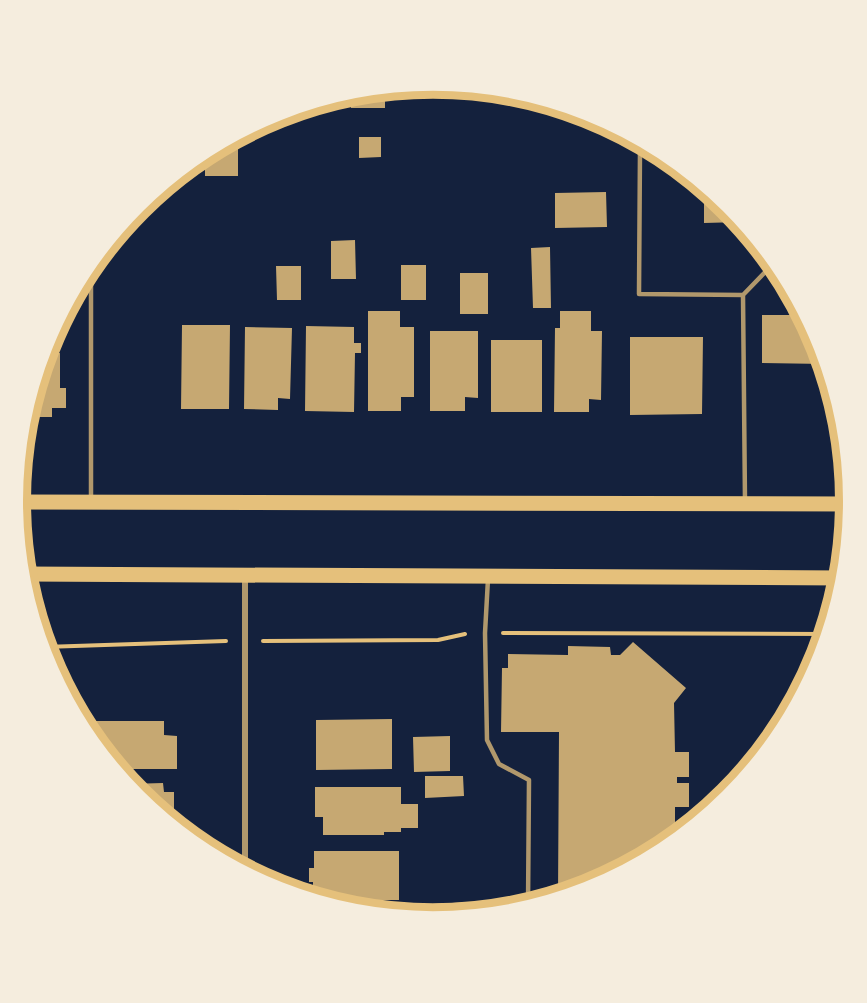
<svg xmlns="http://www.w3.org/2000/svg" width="867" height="1003" viewBox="0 0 867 1003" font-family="'Fira Sans',sans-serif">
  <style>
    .building { fill: #c6a872 }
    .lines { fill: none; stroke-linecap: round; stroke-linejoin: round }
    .path { stroke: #e5c07b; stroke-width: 4 }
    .service { stroke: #b1986c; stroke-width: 4.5 }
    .minor { stroke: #b1986c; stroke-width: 6 }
    .primary { stroke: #e5c07b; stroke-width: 15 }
    .rim { fill: none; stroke: #e5c07b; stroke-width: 8 }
  </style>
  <rect width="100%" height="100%" fill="#14213d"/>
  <!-- building -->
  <path class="building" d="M 385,89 L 385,108 L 351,108 L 351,93 Z
    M 298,109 L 298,120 L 267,120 L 274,116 Z
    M 359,137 L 381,137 L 381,157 L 359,158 Z
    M 221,144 L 238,144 L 238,176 L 205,176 L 205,153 Z
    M 704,187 L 729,207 L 741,222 L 704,223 Z
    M 606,192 L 607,227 L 555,228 L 555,193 Z
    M 132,215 L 132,233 L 117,233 Z
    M 355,240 L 356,279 L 331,279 L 331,241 Z
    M 550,247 L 551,308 L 533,308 L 531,248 Z
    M 401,265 L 426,265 L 426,300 L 401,300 Z
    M 276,266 L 301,266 L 301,300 L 277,300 Z
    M 460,273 L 488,273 L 488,314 L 460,314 Z
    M 799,305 L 819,342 L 825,364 L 762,363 L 762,315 L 799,315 Z
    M 368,311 L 400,311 L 400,327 L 414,327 L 414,397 L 401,397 L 401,411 L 368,411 Z
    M 560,311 L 591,311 L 591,331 L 602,331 L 601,400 L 589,399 L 589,412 L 554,412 L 555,328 L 560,328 Z
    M 182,325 L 230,325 L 229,409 L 181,409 Z
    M 306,326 L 354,327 L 354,343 L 361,343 L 361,353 L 355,353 L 354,412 L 305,411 Z
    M 245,327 L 292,328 L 290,399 L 278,398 L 278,410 L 244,409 Z
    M 430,331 L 478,331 L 478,398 L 465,397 L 465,411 L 430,411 Z
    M 630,337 L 703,337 L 702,414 L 630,415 Z
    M 491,340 L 542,340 L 542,412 L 491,412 Z
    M 60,353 L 60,388 L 66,388 L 66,408 L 52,408 L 52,417 L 25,417 L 45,354 Z
    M 633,642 L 686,688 L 674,703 L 675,752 L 689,752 L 689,777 L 677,777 L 677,783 L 689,783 L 689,807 L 675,807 L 675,826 L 692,826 L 665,848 L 593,887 L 558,897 L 559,732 L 501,732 L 502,668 L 508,668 L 508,654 L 568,655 L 568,646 L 610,647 L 611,655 L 620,655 Z
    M 392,719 L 392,769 L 316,770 L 316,720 Z
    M 89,721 L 164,721 L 164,735 L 177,736 L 177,769 L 116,769 L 89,736 Z
    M 450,736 L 450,771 L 414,772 L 413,737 Z
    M 425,776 L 463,776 L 464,796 L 425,798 Z
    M 163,783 L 164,792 L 174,792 L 174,826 L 138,796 L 128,784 Z
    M 315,787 L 401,787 L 401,804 L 418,804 L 418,828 L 401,828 L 401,832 L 384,832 L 384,835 L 323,835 L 323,817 L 315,817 Z
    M 314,851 L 399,851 L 399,900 L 319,900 L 313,899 L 313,882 L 309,882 L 309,868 L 314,868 Z
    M 470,902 L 470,915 L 433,918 L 432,904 Z"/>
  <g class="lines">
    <!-- path -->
    <path class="path" d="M 503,633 L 827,634
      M 263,641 L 438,640 L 465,634
      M 44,647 L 226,641"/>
    <!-- service -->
    <path class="service" d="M 646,144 L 640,149 L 639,294 L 743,295 L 774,263
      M 743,295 L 745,502
      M 91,499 L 91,264
      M 488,579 L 485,633 L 487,740 L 499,764 L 529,780 L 528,906"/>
    <!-- minor -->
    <path class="minor" d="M 245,871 L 245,575"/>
    <!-- primary -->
    <path class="primary" d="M 17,502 L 850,504
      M 24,574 L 843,578"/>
  </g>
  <!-- crop -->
  <path d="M0 0H867V1003H0ZM27 501a406 406 0 1 1 812 0a406 406 0 1 1-812 0Z" fill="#f5edde" fill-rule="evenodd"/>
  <path class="rim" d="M27 501a406 406 0 1 1 812 0a406 406 0 1 1-812 0Z"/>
</svg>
